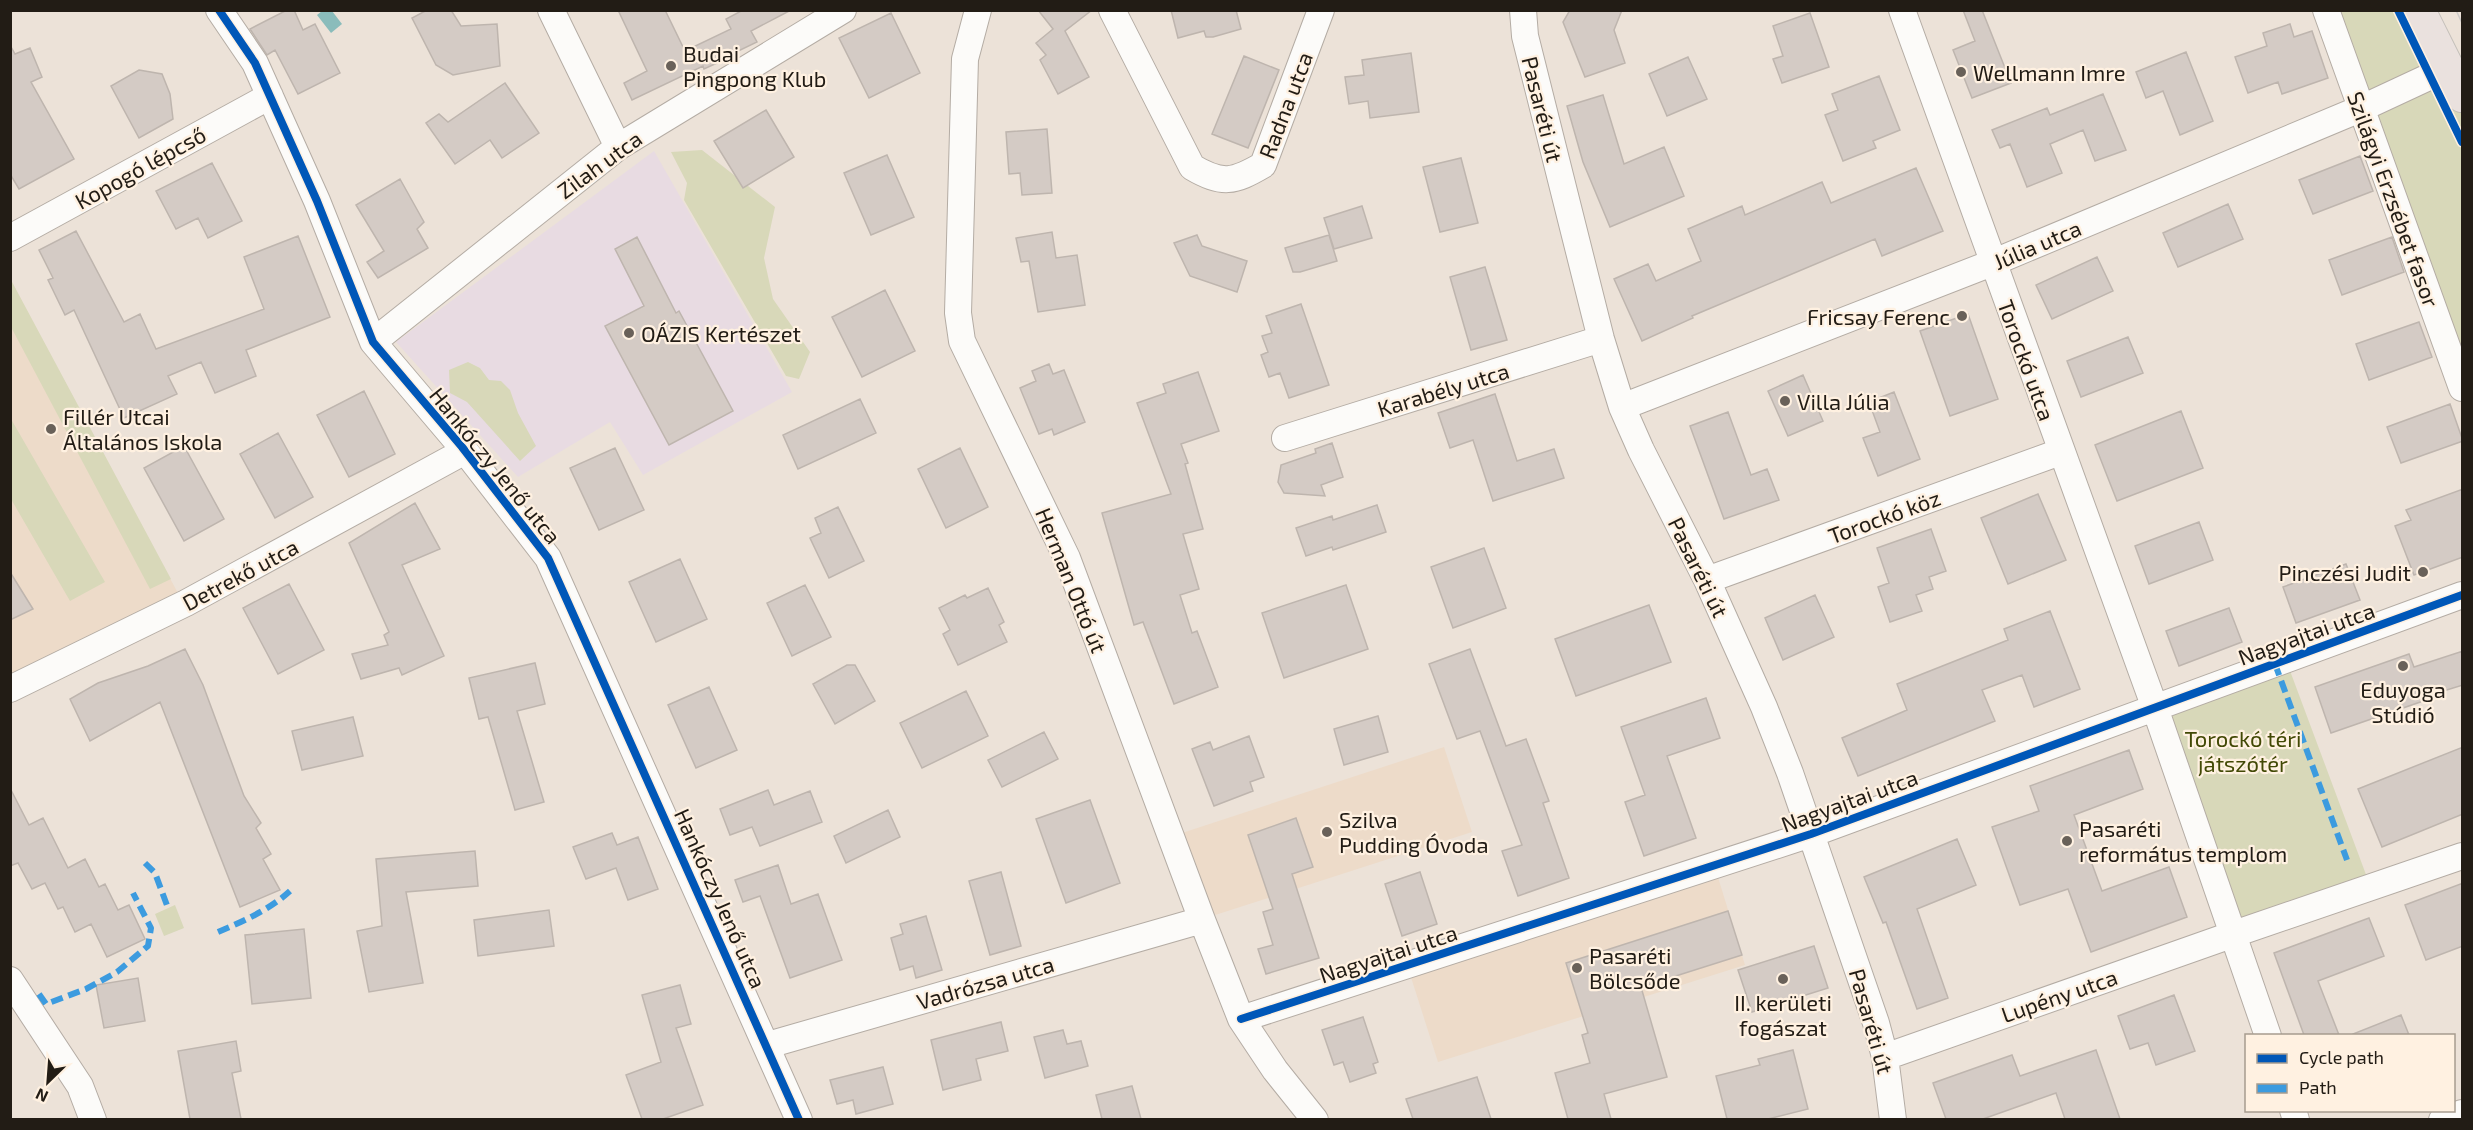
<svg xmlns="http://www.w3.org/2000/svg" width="2473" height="1130" viewBox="0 0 2473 1130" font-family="'Exo 2',sans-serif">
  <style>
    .commercial { fill: #e8dbe2 }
    .built { fill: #eddbc9 }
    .green { fill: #d8d8b9 }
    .water { fill: #8abcbb }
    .building { fill: #d4cbc5; stroke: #beb5ae; stroke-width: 1.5 }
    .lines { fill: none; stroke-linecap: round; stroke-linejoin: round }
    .minor-casing { stroke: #b4aca4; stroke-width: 28 }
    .major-casing { stroke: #c3bfb9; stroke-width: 34 }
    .minor { stroke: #fcfbf9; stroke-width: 26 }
    .major { stroke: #eae1de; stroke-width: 32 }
    .tram { stroke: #cdcac7; stroke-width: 1.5 }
    .quiet { stroke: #3c9bdf; stroke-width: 6; stroke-dasharray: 12 6; stroke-linecap: butt }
    .cycleway-casing { stroke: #fff1e1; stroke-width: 11 }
    .cycleway { stroke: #0057b8; stroke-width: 8 }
    .poi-dot { fill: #696159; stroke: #fff1e1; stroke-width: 2 }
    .labels { text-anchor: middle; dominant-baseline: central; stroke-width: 4.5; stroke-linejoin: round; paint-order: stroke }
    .poi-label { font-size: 22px; fill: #221c15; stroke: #fff1e1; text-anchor: start }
    .street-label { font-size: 22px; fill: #221c15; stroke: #fff1e1 }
    .park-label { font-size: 22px; fill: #424905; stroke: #fff1e1 }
  </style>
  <rect width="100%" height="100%" fill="#ece2d8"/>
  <!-- commercial -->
  <path class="commercial" d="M 654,151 L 792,392 L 643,475 L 610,422 L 518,477 L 396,342 Z"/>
  <!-- built -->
  <path class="built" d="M 10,279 L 180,597 L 10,684 Z
    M 1444,747 L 1472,832 L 1209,917 L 1182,833 Z
    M 1717,874 L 1745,965 L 1438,1062 L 1409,971 Z"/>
  <!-- green -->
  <path class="green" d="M 2330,11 L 2410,11 L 2462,111 L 2462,361 Z
    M 702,150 L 775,207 L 764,258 L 773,299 L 810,352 L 799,379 L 786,376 L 684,200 L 687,183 L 671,152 Z
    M 11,280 L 171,579 L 150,589 L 11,327 Z
    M 468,362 L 480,368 L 489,380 L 501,381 L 510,390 L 518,413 L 536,446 L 520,461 L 467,402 L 450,393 L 449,370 Z
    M 11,419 L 105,582 L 70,601 L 11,499 Z
    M 2286,660 L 2371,888 L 2234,934 L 2155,708 Z
    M 175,905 L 184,928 L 164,936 L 155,914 Z"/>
  <!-- water -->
  <path class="water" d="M 322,11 L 332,11 L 342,24 L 331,33 L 317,15 Z"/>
  <!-- building -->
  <path class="building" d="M 287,10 L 294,10 L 303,30 L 315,24 L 340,73 L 298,94 L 275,50 L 267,55 L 250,29 Z
    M 427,10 L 451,10 L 461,26 L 497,24 L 500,66 L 453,75 L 436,65 L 412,18 Z
    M 618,10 L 665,10 L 685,51 L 731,29 L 726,19 L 743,10 L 791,10 L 751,31 L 757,42 L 736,52 L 737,54 L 704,69 L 703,66 L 632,100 L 624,83 L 647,71 Z
    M 1038,10 L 1092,10 L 1065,31 L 1089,77 L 1058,94 L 1040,60 L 1046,55 L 1036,43 L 1053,29 Z
    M 1171,10 L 1236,10 L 1241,29 L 1213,37 L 1206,37 L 1204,31 L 1178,38 Z
    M 1570,10 L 1622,10 L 1614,30 L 1625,63 L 1585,77 L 1563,22 Z
    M 1963,10 L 1982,10 L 2011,83 L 1972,98 L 1953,50 L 1975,41 Z
    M 891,13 L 920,73 L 869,98 L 839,38 Z
    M 1810,13 L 1829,67 L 1782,83 L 1773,59 L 1783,56 L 1773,26 Z
    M 2290,24 L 2294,37 L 2312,31 L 2328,78 L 2282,94 L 2278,82 L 2248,93 L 2235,57 L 2267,46 L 2263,33 Z
    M 10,45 L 15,54 L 30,48 L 42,77 L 31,82 L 74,159 L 19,189 L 10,174 Z
    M 2186,52 L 2213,121 L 2180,135 L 2163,91 L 2146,98 L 2136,72 Z
    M 1411,53 L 1419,112 L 1370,118 L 1368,101 L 1349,104 L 1345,77 L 1364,75 L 1362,60 Z
    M 1244,56 L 1279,70 L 1248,148 L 1212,134 Z
    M 1688,57 L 1707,99 L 1667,116 L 1649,74 Z
    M 139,70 L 162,74 L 170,94 L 173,119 L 139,138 L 111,86 Z
    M 1879,76 L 1900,130 L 1873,141 L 1876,148 L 1843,161 L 1825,115 L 1838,110 L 1832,94 Z
    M 505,83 L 539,133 L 502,158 L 490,140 L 455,164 L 426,123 L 439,114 L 448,122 Z
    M 2103,94 L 2126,150 L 2095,161 L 2083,130 L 2050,144 L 2062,173 L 2027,187 L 2010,144 L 2000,148 L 1992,130 L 2047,108 L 2050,115 Z
    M 1603,95 L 1624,164 L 1664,147 L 1684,196 L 1610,227 L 1583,162 L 1567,106 Z
    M 766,110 L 794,157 L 743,188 L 714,141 Z
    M 1047,129 L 1052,193 L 1022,195 L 1020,173 L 1009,174 L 1006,132 Z
    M 887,155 L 914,217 L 871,235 L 844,173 Z
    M 2360,156 L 2373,191 L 2313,214 L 2299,180 Z
    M 1461,158 L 1478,223 L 1440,232 L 1423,167 Z
    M 212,163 L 242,221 L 208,238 L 198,218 L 176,229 L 156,191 Z
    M 1916,168 L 1943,231 L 1882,256 L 1875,239 L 1692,316 L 1693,318 L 1642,341 L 1614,279 L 1648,264 L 1656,281 L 1701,261 L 1688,229 L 1742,206 L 1745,215 L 1822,182 L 1831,203 Z
    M 400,179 L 424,222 L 417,229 L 428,248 L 378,278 L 367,262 L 384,251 L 356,205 Z
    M 2228,204 L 2243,239 L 2178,267 L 2163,233 Z
    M 1362,206 L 1372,238 L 1334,249 L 1324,218 Z
    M 76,231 L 124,322 L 140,314 L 156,349 L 264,309 L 244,257 L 298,236 L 330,317 L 246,350 L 256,376 L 215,393 L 201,362 L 168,376 L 177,394 L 124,418 L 74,310 L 65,315 L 48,280 L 53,278 L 39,250 Z
    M 1052,232 L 1056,258 L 1077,255 L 1085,305 L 1038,312 L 1029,261 L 1021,262 L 1016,238 Z
    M 1197,235 L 1202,246 L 1247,261 L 1237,292 L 1190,276 L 1174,243 Z
    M 1329,235 L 1337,261 L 1300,272 L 1293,272 L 1285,248 Z
    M 637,237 L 676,313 L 679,311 L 733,411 L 669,445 L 605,326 L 644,306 L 615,249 Z
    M 2392,237 L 2404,272 L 2342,295 L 2329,260 Z
    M 2097,257 L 2113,291 L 2052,319 L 2036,285 Z
    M 1485,267 L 1507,340 L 1471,350 L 1450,277 Z
    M 885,290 L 915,351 L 862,377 L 832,317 Z
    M 1301,304 L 1329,385 L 1289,398 L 1280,373 L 1269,377 L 1261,355 L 1268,352 L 1262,336 L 1272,333 L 1266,316 Z
    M 1968,314 L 1998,399 L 1950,416 L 1920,331 Z
    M 2419,322 L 2432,357 L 2369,380 L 2356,344 Z
    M 2128,337 L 2143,373 L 2081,397 L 2067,361 Z
    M 1049,364 L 1053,374 L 1064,370 L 1085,422 L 1054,435 L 1052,429 L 1039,434 L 1020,388 L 1036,381 L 1032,371 Z
    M 1198,372 L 1219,431 L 1181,444 L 1188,463 L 1185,464 L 1203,529 L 1183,534 L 1199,589 L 1180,595 L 1192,633 L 1197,631 L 1218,687 L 1174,704 L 1143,622 L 1134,625 L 1102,513 L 1171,494 L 1137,403 L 1166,393 L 1163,384 Z
    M 1803,375 L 1823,421 L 1788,436 L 1768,391 Z
    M 364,391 L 395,454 L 349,477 L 317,415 Z
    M 1894,392 L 1920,459 L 1878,476 L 1863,438 L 1880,432 L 1869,402 Z
    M 1495,394 L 1517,461 L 1554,449 L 1564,478 L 1493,501 L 1473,440 L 1450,448 L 1438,413 Z
    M 860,399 L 876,433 L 798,469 L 783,435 Z
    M 2450,404 L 2463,441 L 2401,463 L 2387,427 Z
    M 2181,411 L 2203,468 L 2117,501 L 2095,445 Z
    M 1728,412 L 1751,475 L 1767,469 L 1779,500 L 1724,519 L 1690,426 Z
    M 278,433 L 313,497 L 275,518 L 240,454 Z
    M 1332,443 L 1343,477 L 1321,485 L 1325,496 L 1284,493 L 1278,482 L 1281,465 L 1316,453 L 1315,449 Z
    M 184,446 L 224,519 L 184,541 L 144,468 Z
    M 615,448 L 644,510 L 599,530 L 570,468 Z
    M 960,448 L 988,507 L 946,528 L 918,469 Z
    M 2463,489 L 2463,557 L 2414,575 L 2395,526 L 2411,520 L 2406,510 Z
    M 2038,494 L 2066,560 L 2008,584 L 1981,518 Z
    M 415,503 L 440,549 L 402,565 L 444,656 L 402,675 L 399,668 L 361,679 L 352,654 L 388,645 L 384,635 L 389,632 L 349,543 Z
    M 1377,505 L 1386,532 L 1333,550 L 1332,547 L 1306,556 L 1296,528 L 1332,516 L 1333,520 Z
    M 838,507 L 864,561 L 829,578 L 810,538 L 821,533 L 815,518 Z
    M 2199,522 L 2213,560 L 2149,584 L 2135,546 Z
    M 1931,529 L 1946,571 L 1929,577 L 1933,589 L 1916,595 L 1922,611 L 1890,622 L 1878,587 L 1889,583 L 1877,548 Z
    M 1484,548 L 1506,608 L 1453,628 L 1431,567 Z
    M 680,559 L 707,619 L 656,642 L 629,582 Z
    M 2346,564 L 2360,600 L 2296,623 L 2283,587 Z
    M 10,572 L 33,609 L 10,620 Z
    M 289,584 L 324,650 L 278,674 L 243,608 Z
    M 805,585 L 831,637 L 792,656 L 767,603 Z
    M 1346,585 L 1368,649 L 1284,678 L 1262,613 Z
    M 988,588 L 1004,622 L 999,625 L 1007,642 L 958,665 L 943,634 L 950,630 L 939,608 L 965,595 L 967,598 Z
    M 1815,595 L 1834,637 L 1783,660 L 1765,618 Z
    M 1649,605 L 1671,662 L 1576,696 L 1555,639 Z
    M 2229,608 L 2242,642 L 2179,666 L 2166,631 Z
    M 2050,611 L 2080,689 L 2034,707 L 2022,675 L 1982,690 L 1995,721 L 1858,776 L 1842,738 L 1907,710 L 1897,684 L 2008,640 L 2004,629 Z
    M 185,649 L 203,685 L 244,796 L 261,823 L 256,828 L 271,854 L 263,859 L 280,890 L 240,907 L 160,702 L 90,741 L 70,699 L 98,683 L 148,666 Z
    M 1470,649 L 1506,746 L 1526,739 L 1549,801 L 1543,803 L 1569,878 L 1518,896 L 1502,851 L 1522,845 L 1480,731 L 1457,739 L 1429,664 Z
    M 2463,651 L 2463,685 L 2424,697 L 2426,700 L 2331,733 L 2315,687 L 2409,654 L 2414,667 Z
    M 535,663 L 545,704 L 517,711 L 544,802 L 515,810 L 488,717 L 479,719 L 469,678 Z
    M 847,665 L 855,665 L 875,701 L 835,724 L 813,684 Z
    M 709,687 L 737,750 L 696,768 L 668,705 Z
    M 966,691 L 988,736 L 922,768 L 900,723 Z
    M 1706,698 L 1720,738 L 1667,756 L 1696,838 L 1644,856 L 1625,802 L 1645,795 L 1621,727 Z
    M 1378,716 L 1388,752 L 1344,765 L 1334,729 Z
    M 353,717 L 363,756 L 302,770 L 292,731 Z
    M 1044,732 L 1058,759 L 1002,787 L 988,760 Z
    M 1249,736 L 1264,777 L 1250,782 L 1253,791 L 1214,806 L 1192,749 L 1210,742 L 1213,750 Z
    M 2463,747 L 2463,814 L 2382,847 L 2358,789 Z
    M 2129,750 L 2143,789 L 2074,815 L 2102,891 L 2169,867 L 2187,917 L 2091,952 L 2068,889 L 2020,905 L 1992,827 L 2039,811 L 2030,786 Z
    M 10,788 L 29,825 L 43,818 L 68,868 L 85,859 L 99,887 L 105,884 L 118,910 L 129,905 L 145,939 L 107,957 L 91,924 L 75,932 L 63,907 L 58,909 L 45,883 L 32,889 L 18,863 L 10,866 Z
    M 768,790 L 774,805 L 810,791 L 822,822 L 760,846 L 752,827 L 730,835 L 720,809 Z
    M 1090,800 L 1120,883 L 1066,903 L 1036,819 Z
    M 888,810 L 900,837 L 846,863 L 834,836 Z
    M 1296,818 L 1313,867 L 1292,874 L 1319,958 L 1266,974 L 1258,949 L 1273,945 L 1263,912 L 1273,909 L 1248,835 Z
    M 612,833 L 617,845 L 638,837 L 658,889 L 628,900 L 616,868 L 586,879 L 573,847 Z
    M 1957,839 L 1976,885 L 1917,909 L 1948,998 L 1917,1009 L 1886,922 L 1883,923 L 1864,877 Z
    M 475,851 L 478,886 L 406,892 L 423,983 L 369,992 L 357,931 L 382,926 L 376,859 Z
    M 778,865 L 791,904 L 818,894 L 842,960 L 790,978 L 760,896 L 743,902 L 735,880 Z
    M 1001,872 L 1021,946 L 990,955 L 969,881 Z
    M 1420,872 L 1437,924 L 1402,936 L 1385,884 Z
    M 2463,883 L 2463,946 L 2426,960 L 2405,905 Z
    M 549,910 L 554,946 L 478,956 L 474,920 Z
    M 1728,911 L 1742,955 L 1641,987 L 1667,1077 L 1604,1094 L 1611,1119 L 1568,1119 L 1555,1073 L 1590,1063 L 1582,1035 L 1588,1033 L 1566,963 Z
    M 926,916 L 942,970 L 916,978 L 913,966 L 900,970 L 891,938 L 903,934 L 900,924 Z
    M 2369,918 L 2384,956 L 2318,981 L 2339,1035 L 2304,1035 L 2274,953 Z
    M 304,929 L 311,998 L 252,1004 L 245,935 Z
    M 1814,946 L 1828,988 L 1752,1012 L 1738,970 Z
    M 138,978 L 145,1021 L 104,1028 L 96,985 Z
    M 680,985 L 691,1024 L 676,1028 L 703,1105 L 663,1119 L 642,1119 L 626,1075 L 661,1062 L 642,995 Z
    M 2174,995 L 2195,1051 L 2156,1065 L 2148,1043 L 2130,1049 L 2118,1016 Z
    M 2401,1015 L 2409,1035 L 2353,1035 L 2353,1034 Z
    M 1363,1017 L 1378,1062 L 1373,1064 L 1376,1073 L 1350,1082 L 1343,1062 L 1334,1065 L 1322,1030 Z
    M 1001,1022 L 1008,1051 L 976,1059 L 981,1080 L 943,1090 L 931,1040 Z
    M 1063,1030 L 1067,1044 L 1081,1041 L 1088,1066 L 1045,1078 L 1034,1037 Z
    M 236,1041 L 241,1071 L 232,1073 L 241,1119 L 190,1119 L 178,1051 Z
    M 1793,1050 L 1808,1109 L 1768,1119 L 1727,1119 L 1716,1076 L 1760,1065 L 1758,1059 Z
    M 2096,1050 L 2120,1119 L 2065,1119 L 2056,1093 L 1983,1119 L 1946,1119 L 1933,1083 L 2012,1055 L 2020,1076 Z
    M 883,1067 L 893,1104 L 856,1114 L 853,1100 L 837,1104 L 830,1080 Z
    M 1477,1077 L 1491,1119 L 1413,1119 L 1406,1099 Z
    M 1132,1086 L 1141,1119 L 1102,1119 L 1096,1095 Z"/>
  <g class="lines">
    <!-- minor casing -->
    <g class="minor-casing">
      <path id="minor" d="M 219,10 L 255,63 L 317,201 L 373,342 L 462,447 L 548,558 L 799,1120
        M 551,10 L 618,147
        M 978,10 L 965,59 L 958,313 L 962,341 L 1067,558 L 1202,920 L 1241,1019 L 1275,1070 L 1315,1120
        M 1112,10 L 1192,167 C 1222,185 1234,182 1263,165 L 1321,10
        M 1523,10 L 1525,36 L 1601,339 L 1622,407 L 1641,450 L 1707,580 L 1764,707 L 1790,773 L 1876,1023 L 1885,1057 L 1893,1120
        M 1902,10 L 2155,708 L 2268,1036
        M 2326,10 L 2462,388
        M 10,238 L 270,96
        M 373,342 L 618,147 L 843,10
        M 1622,407 L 1992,263 L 2360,109 L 2448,68
        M 1285,438 L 1601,339
        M 1707,580 L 2060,452
        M 10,689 L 186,603 L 465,451
        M 10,980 L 80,1086 L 93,1120
        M 1241,1019 L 1811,834 L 2462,595
        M 768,1045 L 1202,920
        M 1885,1057 L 2234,934 L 2462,856
        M 2293,1110 L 2296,1120
        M 2442,1120 L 2462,1113"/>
    </g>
    <!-- major casing -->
    <g class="major-casing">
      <path id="major" d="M 2419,10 L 2462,96"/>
    </g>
    <!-- minor -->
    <use href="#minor" class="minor"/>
    <!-- major -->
    <use href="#major" class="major"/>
    <!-- tram -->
    <path class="tram" d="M 2456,10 L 2462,23"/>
    <!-- quiet -->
    <path class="quiet" d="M 2275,664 L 2347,860
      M 145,863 L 155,873 L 168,908
      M 218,932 C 244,921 269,910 290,891
      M 39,994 L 46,1004 L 86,989 L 117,972 L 148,946 L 151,928 L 133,893"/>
    <!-- cycleway casing -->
    <g class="cycleway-casing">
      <path id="cycleway" d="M 219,10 L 255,63 L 317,201 L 373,342 L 462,447 L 548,558 L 799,1120
        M 2398,10 L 2462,142
        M 1241,1019 L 1811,834 L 2462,595"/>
    </g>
    <!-- cycleway -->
    <use href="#cycleway" class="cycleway"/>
  </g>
  <!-- markers -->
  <g class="poi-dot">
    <circle cx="671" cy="66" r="6"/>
    <circle cx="1961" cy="72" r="6"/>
    <circle cx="1962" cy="316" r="6"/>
    <circle cx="629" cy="333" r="6"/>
    <circle cx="1785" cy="401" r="6"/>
    <circle cx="51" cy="429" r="6"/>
    <circle cx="2423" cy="572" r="6"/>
    <circle cx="2403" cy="666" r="6"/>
    <circle cx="1327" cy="832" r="6"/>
    <circle cx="2067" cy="841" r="6"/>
    <circle cx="1577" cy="968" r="6"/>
    <circle cx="1783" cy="979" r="6"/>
  </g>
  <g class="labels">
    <!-- poi labels -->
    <g class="poi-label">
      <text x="683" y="53">Budai<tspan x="683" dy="25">Pingpong Klub</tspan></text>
      <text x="1973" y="72">Wellmann Imre</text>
      <text x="1950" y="316" text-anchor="end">Fricsay Ferenc</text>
      <text x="641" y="333">OÁZIS Kertészet</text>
      <text x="1797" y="401">Villa Júlia</text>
      <text x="63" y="416">Fillér Utcai<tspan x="63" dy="25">Általános Iskola</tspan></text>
      <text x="2411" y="572" text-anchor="end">Pinczési Judit</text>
      <text x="2403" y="689" text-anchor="middle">Eduyoga<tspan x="2403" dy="25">Stúdió</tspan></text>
      <text x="1339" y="819">Szilva<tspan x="1339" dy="25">Pudding Óvoda</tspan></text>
      <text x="2079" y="828">Pasaréti<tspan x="2079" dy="25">református templom</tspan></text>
      <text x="1589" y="955">Pasaréti<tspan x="1589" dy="25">Bölcsőde</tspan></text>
      <text x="1783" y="1002" text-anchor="middle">II. kerületi<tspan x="1783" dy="25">fogászat</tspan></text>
    </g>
    <!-- street labels -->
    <g class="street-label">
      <text transform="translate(1285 105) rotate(-69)">Radna utca</text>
      <text transform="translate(1543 109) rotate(76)">Pasaréti út</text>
      <text transform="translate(599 164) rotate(-36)">Zilah utca</text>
      <text transform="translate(140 167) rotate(-29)">Kopogó lépcső</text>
      <text transform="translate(2394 199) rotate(70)">Szilágyi Erzsébet fasor</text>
      <text transform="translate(2037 244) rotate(-23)">Júlia utca</text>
      <text transform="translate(2027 360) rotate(70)">Torockó utca</text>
      <text transform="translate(1443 389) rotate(-17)">Karabély utca</text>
      <text transform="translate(496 465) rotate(51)">Hankóczy Jenő utca</text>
      <text transform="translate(1884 516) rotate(-20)">Torockó köz</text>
      <text transform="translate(1699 567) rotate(64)">Pasaréti út</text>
      <text transform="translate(240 574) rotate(-28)">Detrekő utca</text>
      <text transform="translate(1072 580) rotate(68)">Herman Ottó út</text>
      <text transform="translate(2306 633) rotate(-20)">Nagyajtai utca</text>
      <text transform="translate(1849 800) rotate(-20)">Nagyajtai utca</text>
      <text transform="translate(721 898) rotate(66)">Hankóczy Jenő utca</text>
      <text transform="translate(1388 953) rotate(-18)">Nagyajtai utca</text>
      <text transform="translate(985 982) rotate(-16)">Vadrózsa utca</text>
      <text transform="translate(2059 995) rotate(-19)">Lupény utca</text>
      <text transform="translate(1872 1021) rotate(74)">Pasaréti út</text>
    </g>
    <!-- park labels -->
    <g class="park-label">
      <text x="2243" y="738">Torockó téri<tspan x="2243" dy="25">játszótér</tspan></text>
    </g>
  </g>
  <!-- border -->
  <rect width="2473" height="1130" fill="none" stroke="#221c15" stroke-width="24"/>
  <!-- legend -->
  <rect x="2245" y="1034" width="210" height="78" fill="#fff1e1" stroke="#a79c8f" stroke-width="1.5"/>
  <rect x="2257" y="1054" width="30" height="9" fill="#0057b8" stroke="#a79c8f" stroke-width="1.5"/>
  <text x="2299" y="1064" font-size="18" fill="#221c15">Cycle path</text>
  <rect x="2257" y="1084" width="30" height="9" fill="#3c9bdf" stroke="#a79c8f" stroke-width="1.5"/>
  <text x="2299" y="1094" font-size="18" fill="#221c15">Path</text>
  <!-- north arrow -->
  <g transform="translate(48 1082) rotate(205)" stroke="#fff1e1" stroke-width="4.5" paint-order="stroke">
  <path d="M0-4.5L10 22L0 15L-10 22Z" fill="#221c15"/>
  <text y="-9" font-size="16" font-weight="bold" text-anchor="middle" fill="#221c15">N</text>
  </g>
</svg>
